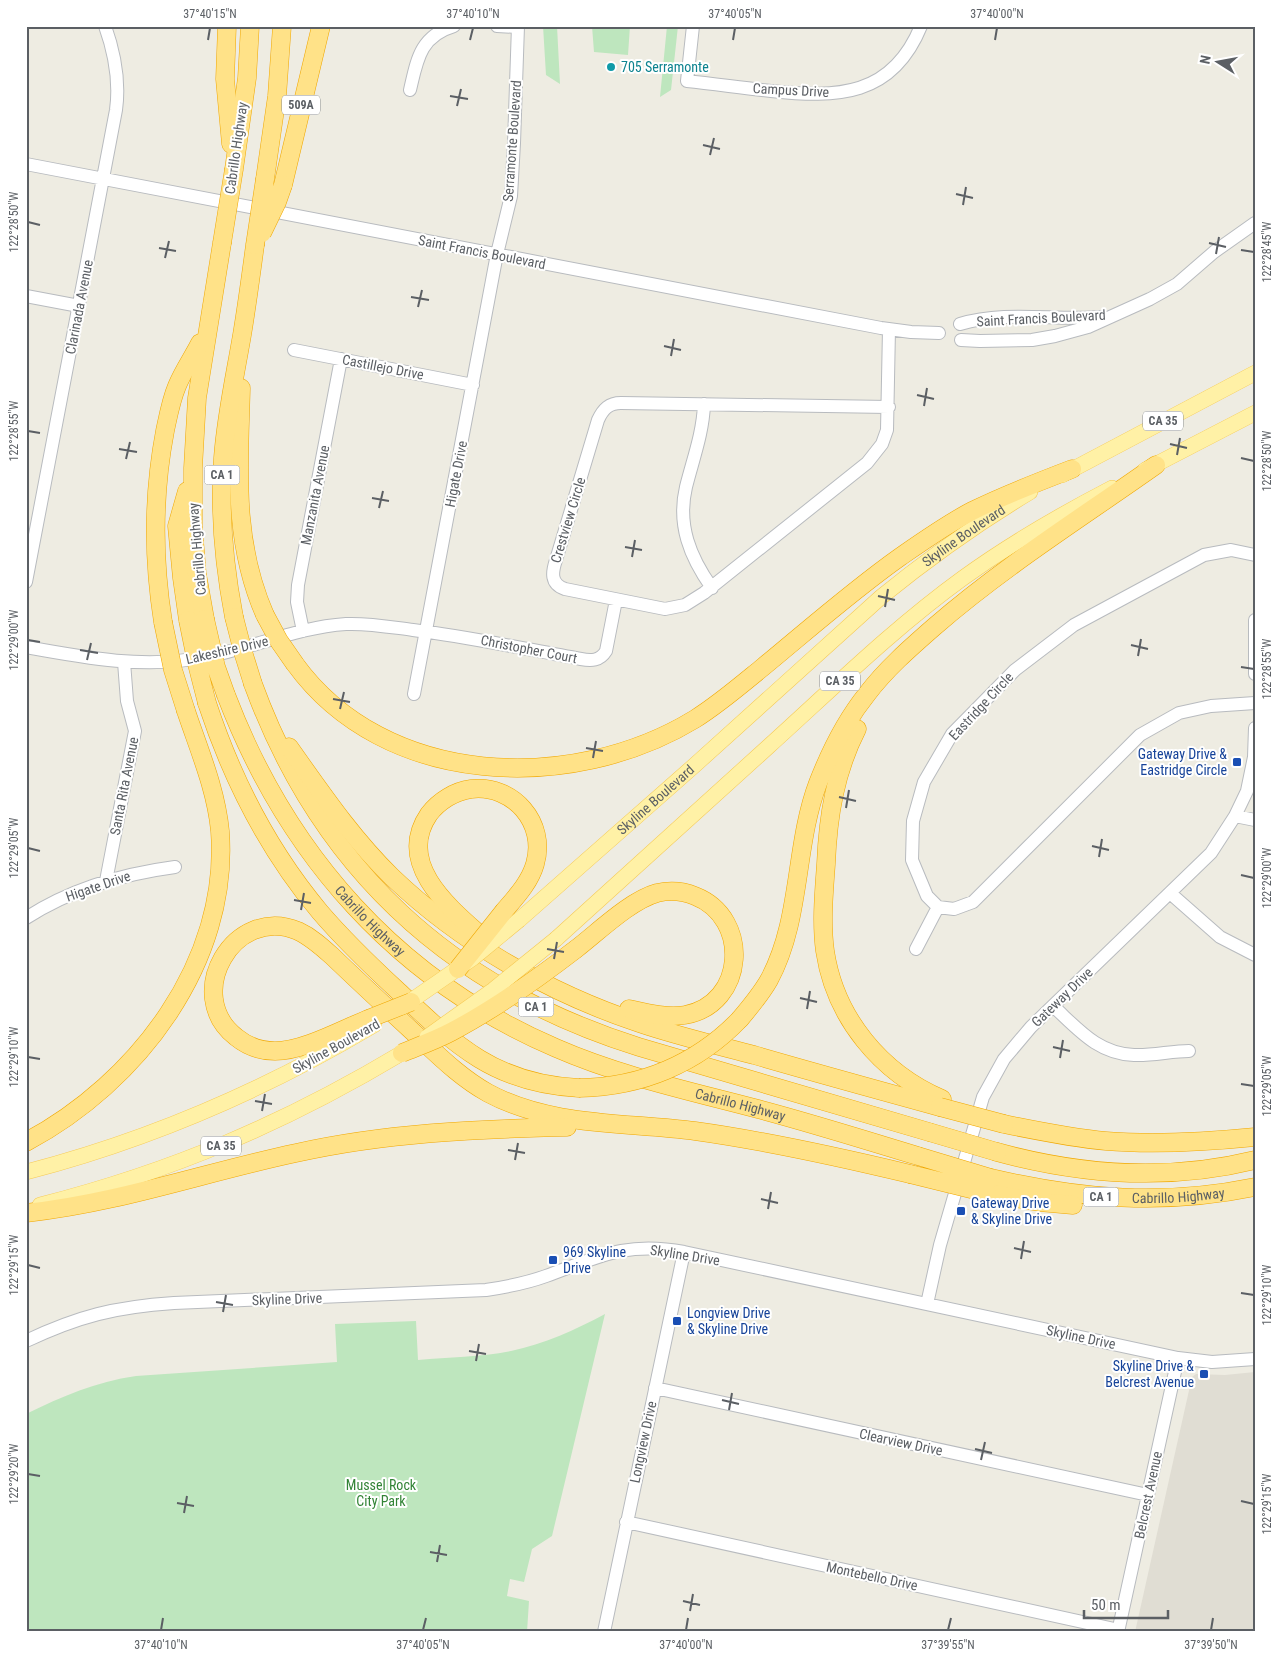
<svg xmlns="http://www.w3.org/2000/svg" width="1281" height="1658" viewBox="0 0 1281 1658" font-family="'Roboto Condensed',sans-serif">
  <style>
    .education { fill: #e0ddd3 }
    .green { fill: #bee6be }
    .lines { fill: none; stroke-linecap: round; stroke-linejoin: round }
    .minor-casing { stroke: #b8bbbf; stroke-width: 14 }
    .major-casing { stroke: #f5c955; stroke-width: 16 }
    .highway-casing { stroke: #f0a700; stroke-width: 19 }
    .minor { stroke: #fff; stroke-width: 12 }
    .major { stroke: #fff1a6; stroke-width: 15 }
    .highway { stroke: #ffe288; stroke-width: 18 }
    .major-bridge-casing { stroke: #f5c955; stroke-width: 16; stroke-linecap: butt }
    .highway-bridge-casing { stroke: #f0a700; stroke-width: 19; stroke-linecap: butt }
    .major-bridge { stroke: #fff1a6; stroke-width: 15 }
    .highway-bridge { stroke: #ffe288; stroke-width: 18 }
    .ticks { fill: none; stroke: #5b5f64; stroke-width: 2 }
    .culture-dot { fill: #0f9aa8; stroke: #fff; stroke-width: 2 }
    .transit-dot { fill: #1a4fb4; stroke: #fff; stroke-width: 2 }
    .labels { text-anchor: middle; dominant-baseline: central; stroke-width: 4; stroke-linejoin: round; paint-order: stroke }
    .shield { fill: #fff; stroke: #8c8f92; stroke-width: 1 }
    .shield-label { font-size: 12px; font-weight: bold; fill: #5b5f64 }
    .culture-label { font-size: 14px; fill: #0d838f; stroke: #fff; text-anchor: start }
    .street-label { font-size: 14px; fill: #5b5f64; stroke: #fff }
    .transit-label { font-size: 14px; fill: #164399; stroke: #fff; text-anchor: start }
    .park-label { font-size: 14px; fill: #328436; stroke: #fff }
    .neatline { fill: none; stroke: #5b5f64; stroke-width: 2 }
    .ticks-label { font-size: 12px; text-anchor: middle; fill: #5b5f64 }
  </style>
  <rect width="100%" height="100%" fill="#eeece2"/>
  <!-- education -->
  <path class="education" d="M 1255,1372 L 1255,1632 L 1135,1632 L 1192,1377 L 1196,1374 L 1225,1375 Z"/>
  <!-- green -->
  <path class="green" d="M 543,26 L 557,26 L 560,84 L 546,75 Z
    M 592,26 L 630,26 L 628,55 L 594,52 Z
    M 667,26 L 678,26 L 671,90 L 660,97 Z
    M 605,1314 L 552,1536 L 532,1549 L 524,1582 L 510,1579 L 507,1596 L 529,1601 L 527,1632 L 26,1632 L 26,1414 C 63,1396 95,1382 136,1376 L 337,1362 L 335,1324 L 416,1321 L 418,1360 C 449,1357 481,1357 511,1351 C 544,1344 575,1330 605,1314 Z"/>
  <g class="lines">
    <!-- minor casing -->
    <g class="minor-casing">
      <path id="minor" d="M 497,26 L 518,27
        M 693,26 L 687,81 C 715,84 743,88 771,91 C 837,98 892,97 921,26
        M 410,90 C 417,60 420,36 454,26
        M 26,164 L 881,328 L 911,332 L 939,333
        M 26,296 L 79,306
        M 960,324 C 1006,310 1055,321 1102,317
        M 961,340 L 980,341 L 1032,340 L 1055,336 L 1088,327 L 1150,299 L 1177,284 L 1214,252 L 1255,223
        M 294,350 L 473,385
        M 704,404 C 703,433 693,459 686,487 C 677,525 690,557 712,588
        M 889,407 L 621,403 C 609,403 603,409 598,420 L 556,560 C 552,572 550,584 565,589 L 665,609 L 685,605 L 704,593 L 867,463 L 882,444 L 887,430 L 889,329
        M 1255,555 L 1231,550 L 1204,555 L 1074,625 L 1015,670 L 952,734 L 924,782 L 913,821 L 912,860 L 927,896 L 938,907 L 954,909 L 973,902 L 1140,735 L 1179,713 L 1211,706 L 1255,703
        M 26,582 L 116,110 C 120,81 115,54 105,26
        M 1255,620 L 1255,674
        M 303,631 L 297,602 L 298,585 L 341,359
        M 26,647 C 86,658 145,669 206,657 C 253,648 298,627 346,624 C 369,623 390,627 413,630 C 470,637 525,649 581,659 C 591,661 600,661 606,651 L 616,600
        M 414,694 L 497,254 L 511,196 L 514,143 L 518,26
        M 1235,816 L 1255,820
        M 106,881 L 135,731 L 127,701 L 124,662
        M 1170,893 L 1220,937 L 1255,955
        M 26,918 C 71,889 122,874 175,867
        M 916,949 L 938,907
        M 1053,1006 C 1078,1029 1098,1054 1134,1055 C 1151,1056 1172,1051 1189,1051
        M 927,1304 L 940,1245 L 983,1097 L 1004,1059 L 1031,1027 L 1211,853 L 1235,816 L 1247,791 L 1254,757 L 1255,728
        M 26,1341 C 79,1316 115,1307 174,1303 L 486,1290 C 506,1287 527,1283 546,1276 C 598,1257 626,1241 684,1252 L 1178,1358 L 1212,1362 L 1255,1359
        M 655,1388 L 1148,1495
        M 626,1522 L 1119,1630
        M 604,1632 L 684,1252
        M 1118,1632 L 1178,1358"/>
    </g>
    <!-- major casing -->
    <g class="major-casing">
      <g id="major">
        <path d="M 1145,470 L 1255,413"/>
        <path d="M 1062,475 L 1255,373"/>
        <path id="s1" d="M 519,920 L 696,764 L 881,597 C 929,558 978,523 1030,492"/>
        <path d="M 556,939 C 627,875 698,811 769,746 C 832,689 894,628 963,578 C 1010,544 1060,515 1112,488"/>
        <path d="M 26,1172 C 149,1140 265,1090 374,1025"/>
        <path d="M 40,1205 C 173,1171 285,1123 402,1053"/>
      </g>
    </g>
    <!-- highway casing -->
    <g class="highway-casing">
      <g id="highway">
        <path d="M 227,26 L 225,79 L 231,144"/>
        <path d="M 234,169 L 247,78 L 250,26"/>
        <path d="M 265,179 L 277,96 L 282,26"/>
        <path d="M 283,185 L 321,26"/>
        <path d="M 241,388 C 239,467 232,540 265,615"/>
        <path d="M 187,491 L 177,526 L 182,578 L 188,620"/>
        <path d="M 234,617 C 224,565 219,512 223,458 C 226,416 235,376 242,335 C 247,305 251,275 255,245"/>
        <path d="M 205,619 L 197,574 L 193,526 L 193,468 L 197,398 L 222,243"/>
        <path d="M 163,622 C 153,559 153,494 165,431 C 168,417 171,400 177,386 C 183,371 193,357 200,343"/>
        <path d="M 295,664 C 385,788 572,794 695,719 C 719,704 741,685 763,667 C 808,630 852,591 900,557 C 923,541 947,524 972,511 C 1004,495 1038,482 1072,469"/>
        <path d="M 253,684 C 321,870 451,988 639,1047 L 929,1132"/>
        <path id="s2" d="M 226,695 C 287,855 397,980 556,1048 C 620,1076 690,1091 758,1109 C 811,1123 865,1140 918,1156"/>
        <path d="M 207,703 C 232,779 268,850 320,912 C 344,940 370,965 397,990 C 455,1045 495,1084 579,1088"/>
        <path d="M 857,729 C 835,772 828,816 826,864 C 824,892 821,922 825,951 C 835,1018 881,1073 942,1099"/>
        <path d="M 289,747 C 321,792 352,838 392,877 C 461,943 549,993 639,1023 C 677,1036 716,1045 754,1055 C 816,1073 878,1090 940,1107"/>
        <path d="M 479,934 C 446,905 396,862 429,814 C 439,801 455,791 471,789 C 513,784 547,823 535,864 C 530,882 516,897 504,911"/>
        <path d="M 576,949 C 598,932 631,900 657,893 C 670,890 683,891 695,896 C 751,918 746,1004 685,1015 C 667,1018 647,1013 629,1009"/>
        <path d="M 368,1019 C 341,1030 303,1051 275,1051 C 261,1051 247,1046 236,1037 C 182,995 234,904 298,931 C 311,937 321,946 332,956 C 358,981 385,1006 412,1031 C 436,1053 459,1077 488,1093 C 551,1127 626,1122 695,1131 C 767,1141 839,1157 910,1174"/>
        <path d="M 740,1019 C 751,1006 761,994 769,980 C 802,919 794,846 818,783 C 830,752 846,720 867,694 C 886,669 910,648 934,627 C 1003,567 1081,518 1156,465"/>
        <path d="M 1004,1124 C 1038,1131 1072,1138 1106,1141 C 1156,1145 1205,1142 1255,1137"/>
        <path d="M 26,1142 C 137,1083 230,962 220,831 C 216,789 199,750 186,711"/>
        <path d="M 997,1152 C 1081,1175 1170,1181 1255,1160"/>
        <path id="s3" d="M 991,1178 C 1082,1199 1162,1206 1255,1187"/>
        <path d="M 987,1193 L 1039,1202 L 1073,1205"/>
        <path d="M 26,1213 C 119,1203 206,1172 296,1153 C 385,1133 476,1129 567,1127"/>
      </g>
    </g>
    <!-- minor -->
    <use href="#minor" class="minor"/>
    <!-- major -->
    <use href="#major" class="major"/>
    <!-- highway -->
    <use href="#highway" class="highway"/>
    <!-- major-bridge casing -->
    <g class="major-bridge-casing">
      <path id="major-bridge" d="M 402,1007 L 473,958 L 519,920
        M 427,1037 L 493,990 L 556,939"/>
    </g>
    <!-- highway-bridge casing -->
    <g class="highway-bridge-casing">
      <path id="highway-bridge" d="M 262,233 L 277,202 L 283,185
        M 222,243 L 234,169
        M 255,245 L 265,179
        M 265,615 L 279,641 L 295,664
        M 234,617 L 243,652 L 253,684
        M 205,619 L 216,667 L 226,695
        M 188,620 L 197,664 L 207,703
        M 163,622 L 173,670 L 186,711
        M 458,969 L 504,911
        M 368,1019 L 411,1002
        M 402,1053 C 419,1046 436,1040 451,1032 C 495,1009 537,979 576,949
        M 579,1088 C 641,1087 697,1064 740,1019
        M 940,1107 L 1004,1124
        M 929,1132 L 997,1152
        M 918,1156 L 991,1178
        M 910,1174 L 987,1193"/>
    </g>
    <!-- major-bridge -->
    <use href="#major-bridge" class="major-bridge"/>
    <!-- highway-bridge -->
    <use href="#highway-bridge" class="highway-bridge"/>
  </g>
  <!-- ticks -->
  <path class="ticks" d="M 208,40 L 210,28M 470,40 L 473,28M 733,40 L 735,28M 995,40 L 997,28M 450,96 L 468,99M 457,106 L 461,89M 703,145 L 720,149M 710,155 L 714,138M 956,194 L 973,198M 963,205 L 966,187M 28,222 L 40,225M 1209,243 L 1226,247M 159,248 L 176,251M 1241,250 L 1254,252M 1216,254 L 1219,237M 165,258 L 169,241M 411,297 L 429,300M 418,307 L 422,290M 664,346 L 681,350M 671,356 L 674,339M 917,395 L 934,399M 924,406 L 927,388M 28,431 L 40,433M 1170,444 L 1187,448M 119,449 L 137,452M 1177,455 L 1180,438M 1241,458 L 1254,461M 126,459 L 130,442M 372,498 L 389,501M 379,508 L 383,491M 625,547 L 642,550M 632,557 L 635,540M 878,596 L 895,600M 885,607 L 888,589M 28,640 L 40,642M 1131,645 L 1148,649M 80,650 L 98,653M 1138,656 L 1141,639M 87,660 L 91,643M 1241,667 L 1254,669M 333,699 L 350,702M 340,709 L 344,692M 586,748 L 603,751M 593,758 L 596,741M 839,797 L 856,801M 846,808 L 849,790M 1092,846 L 1109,850M 28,848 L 40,851M 1099,857 L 1102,839M 1241,875 L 1254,878M 294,900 L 311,903M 301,910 L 304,893M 547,949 L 564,952M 554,959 L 557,942M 800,998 L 817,1002M 807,1009 L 810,991M 1053,1047 L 1070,1051M 28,1057 L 40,1059M 1060,1058 L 1063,1040M 1241,1084 L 1254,1086M 255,1101 L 272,1104M 262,1111 L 265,1094M 508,1150 L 525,1153M 515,1160 L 518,1143M 761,1199 L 778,1203M 768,1209 L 771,1192M 1014,1248 L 1031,1252M 1021,1259 L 1024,1241M 28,1265 L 40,1268M 1241,1293 L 1254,1295M 216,1302 L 233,1305M 223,1312 L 226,1295M 469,1351 L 486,1354M 476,1361 L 479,1344M 722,1400 L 739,1404M 729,1410 L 732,1393M 975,1449 L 992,1453M 981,1460 L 985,1442M 28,1474 L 40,1476M 1241,1501 L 1254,1504M 177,1503 L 194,1506M 184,1513 L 187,1496M 430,1552 L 447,1555M 437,1562 L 440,1545M 683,1601 L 700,1605M 690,1611 L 693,1594M 161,1630 L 163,1618M 423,1630 L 426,1618M 686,1630 L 688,1618M 948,1630 L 951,1618M 1211,1630 L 1213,1618"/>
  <!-- markers -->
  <circle class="culture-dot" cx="611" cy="67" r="5"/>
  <g class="transit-dot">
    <rect x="1232" y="757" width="10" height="10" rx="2.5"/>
    <rect x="956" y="1206" width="10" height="10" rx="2.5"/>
    <rect x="548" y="1255" width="10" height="10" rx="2.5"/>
    <rect x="672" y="1316" width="10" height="10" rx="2.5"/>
    <rect x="1199" y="1369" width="10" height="10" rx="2.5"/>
  </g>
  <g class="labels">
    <!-- shield labels -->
    <g class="shield">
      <rect x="282" y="95.5" width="38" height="19" rx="4"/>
      <rect x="1143" y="411.5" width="40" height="19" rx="4"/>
      <rect x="204.5" y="465.5" width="35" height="19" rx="4"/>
      <rect x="820" y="671.5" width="40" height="19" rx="4"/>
      <rect x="518.5" y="997.5" width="35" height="19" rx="4"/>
      <rect x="201" y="1136.5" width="40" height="19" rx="4"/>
      <rect x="1083.5" y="1187.5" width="35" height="19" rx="4"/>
    </g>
    <g class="shield-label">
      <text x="301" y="105">509A</text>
      <text x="1163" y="421">CA 35</text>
      <text x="222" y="475">CA 1</text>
      <text x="840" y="681">CA 35</text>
      <text x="536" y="1007">CA 1</text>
      <text x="221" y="1146">CA 35</text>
      <text x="1101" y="1197">CA 1</text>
    </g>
    <!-- culture labels -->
    <g class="culture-label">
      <text x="621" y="67">705 Serramonte</text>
    </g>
    <!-- street labels -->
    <g class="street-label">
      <text transform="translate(791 90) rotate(3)">Campus Drive</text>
      <text transform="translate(512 141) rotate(-86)">Serramonte Boulevard</text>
      <text transform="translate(236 148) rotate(-82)">Cabrillo Highway</text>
      <text transform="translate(482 252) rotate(11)">Saint Francis Boulevard</text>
      <text transform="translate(79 307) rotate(-79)">Clarinada Avenue</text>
      <text transform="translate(1041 318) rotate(-3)">Saint Francis Boulevard</text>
      <text transform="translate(383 367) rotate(11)">Castillejo Drive</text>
      <text transform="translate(456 474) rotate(-79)">Higate Drive</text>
      <text transform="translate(315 495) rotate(-79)">Manzanita Avenue</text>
      <text transform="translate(568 520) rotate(-73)">Crestview Circle</text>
      <text stroke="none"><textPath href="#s1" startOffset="588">Skyline Boulevard</textPath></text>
      <text transform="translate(197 549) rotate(-95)">Cabrillo Highway</text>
      <text transform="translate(529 649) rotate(11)">Christopher Court</text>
      <text transform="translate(227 650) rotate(-13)">Lakeshire Drive</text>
      <text transform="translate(981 706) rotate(-47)">Eastridge Circle</text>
      <text transform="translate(124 786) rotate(-79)">Santa Rita Avenue</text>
      <text stroke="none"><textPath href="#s1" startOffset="182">Skyline Boulevard</textPath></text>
      <text transform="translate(98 886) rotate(-19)">Higate Drive</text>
      <text stroke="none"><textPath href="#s2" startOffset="270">Cabrillo Highway</textPath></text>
      <text transform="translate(1062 997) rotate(-44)">Gateway Drive</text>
      <text transform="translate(336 1046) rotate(-29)">Skyline Boulevard</text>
      <text stroke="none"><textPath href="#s2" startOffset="690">Cabrillo Highway</textPath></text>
      <text stroke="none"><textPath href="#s3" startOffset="189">Cabrillo Highway</textPath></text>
      <text transform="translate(685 1255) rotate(9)">Skyline Drive</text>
      <text transform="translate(287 1299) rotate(-2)">Skyline Drive</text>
      <text transform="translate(1081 1337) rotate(12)">Skyline Drive</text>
      <text transform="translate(643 1442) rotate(-78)">Longview Drive</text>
      <text transform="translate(901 1442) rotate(12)">Clearview Drive</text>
      <text transform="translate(1148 1495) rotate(-78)">Belcrest Avenue</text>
      <text transform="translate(872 1576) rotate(12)">Montebello Drive</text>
    </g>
    <!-- transit labels -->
    <g class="transit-label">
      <text x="1227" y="754" text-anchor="end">Gateway Drive &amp;<tspan x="1227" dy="16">Eastridge Circle</tspan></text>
      <text x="971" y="1203">Gateway Drive<tspan x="971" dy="16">&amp; Skyline Drive</tspan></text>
      <text x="563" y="1252">969 Skyline<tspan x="563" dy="16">Drive</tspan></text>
      <text x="687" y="1313">Longview Drive<tspan x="687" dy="16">&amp; Skyline Drive</tspan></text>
      <text x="1194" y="1366" text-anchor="end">Skyline Drive &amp;<tspan x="1194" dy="16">Belcrest Avenue</tspan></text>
    </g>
    <!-- park labels -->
    <g class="park-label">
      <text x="381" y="1485">Mussel Rock<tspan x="381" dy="16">City Park</tspan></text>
    </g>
  </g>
  <!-- border -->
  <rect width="1281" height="1658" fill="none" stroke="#ffffff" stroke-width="55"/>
  <!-- north arrow -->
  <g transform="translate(1218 62) rotate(281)" stroke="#ffffff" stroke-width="4" paint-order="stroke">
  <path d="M0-4L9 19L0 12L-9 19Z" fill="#5b5f64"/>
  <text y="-8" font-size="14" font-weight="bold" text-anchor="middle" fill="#5b5f64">N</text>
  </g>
  <!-- scale -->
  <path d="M1084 1610v8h84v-8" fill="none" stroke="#5b5f64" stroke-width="2.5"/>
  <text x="1091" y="1610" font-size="15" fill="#5b5f64" stroke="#ffffff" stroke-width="4" paint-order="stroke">50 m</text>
  <rect x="28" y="28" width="1226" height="1602" class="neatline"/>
  <g class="ticks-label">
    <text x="210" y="18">37°40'15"N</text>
    <text x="473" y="18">37°40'10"N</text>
    <text x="735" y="18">37°40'05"N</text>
    <text x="997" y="18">37°40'00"N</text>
    <text transform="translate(14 222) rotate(-90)" y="4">122°28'50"W</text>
    <text transform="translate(1267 252) rotate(-90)" y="4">122°28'45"W</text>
    <text transform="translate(14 431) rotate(-90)" y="4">122°28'55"W</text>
    <text transform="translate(1267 461) rotate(-90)" y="4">122°28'50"W</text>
    <text transform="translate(14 640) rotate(-90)" y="4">122°29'00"W</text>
    <text transform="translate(1267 669) rotate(-90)" y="4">122°28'55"W</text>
    <text transform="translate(14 848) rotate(-90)" y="4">122°29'05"W</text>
    <text transform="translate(1267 878) rotate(-90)" y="4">122°29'00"W</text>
    <text transform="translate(14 1057) rotate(-90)" y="4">122°29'10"W</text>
    <text transform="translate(1267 1086) rotate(-90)" y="4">122°29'05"W</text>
    <text transform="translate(14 1265) rotate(-90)" y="4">122°29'15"W</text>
    <text transform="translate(1267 1295) rotate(-90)" y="4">122°29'10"W</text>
    <text transform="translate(14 1474) rotate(-90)" y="4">122°29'20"W</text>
    <text transform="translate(1267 1504) rotate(-90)" y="4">122°29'15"W</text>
    <text x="161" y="1649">37°40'10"N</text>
    <text x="423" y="1649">37°40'05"N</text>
    <text x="686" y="1649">37°40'00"N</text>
    <text x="948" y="1649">37°39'55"N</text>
    <text x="1211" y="1649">37°39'50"N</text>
  </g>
</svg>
